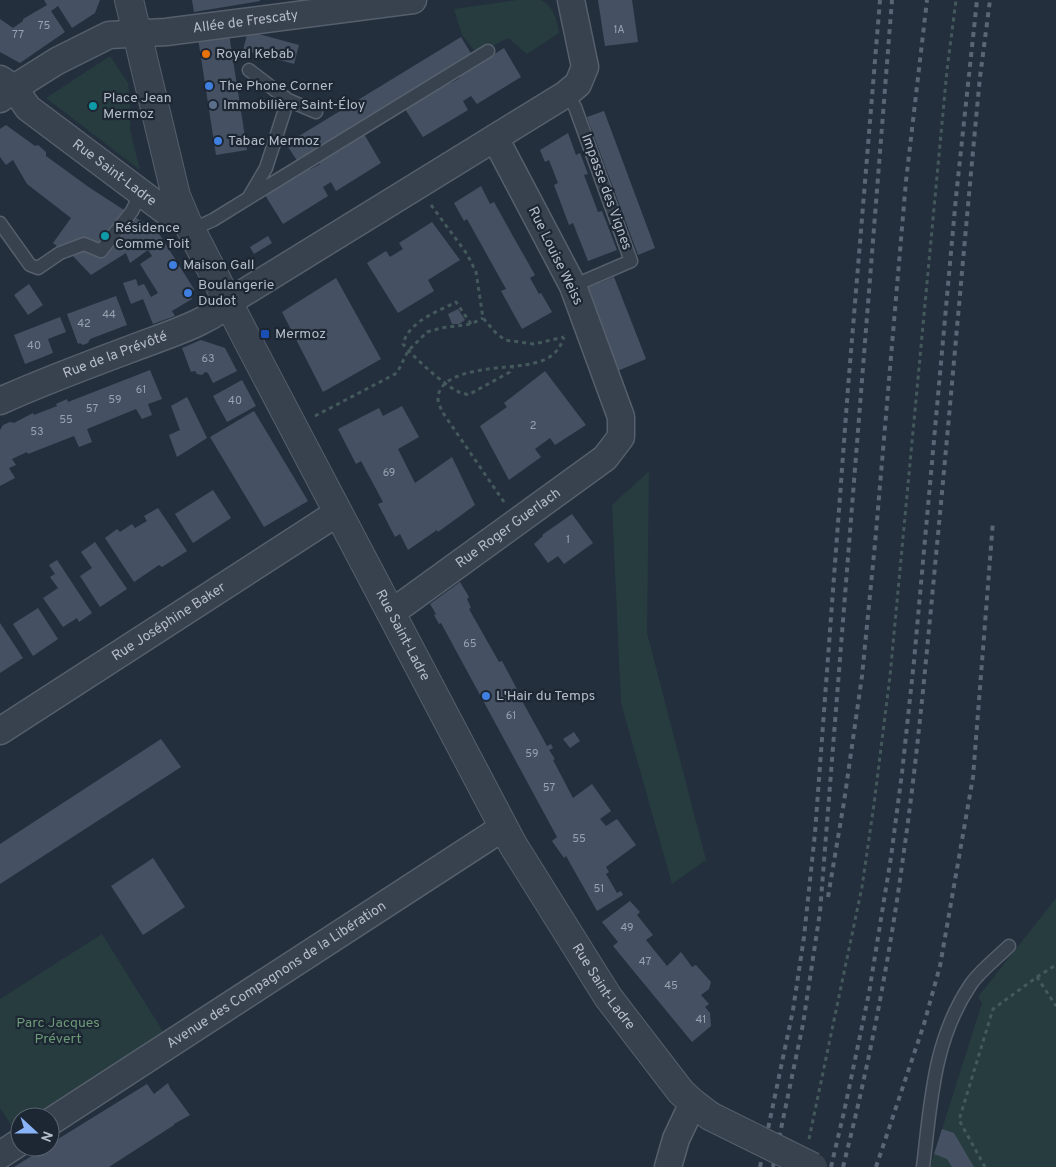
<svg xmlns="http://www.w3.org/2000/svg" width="1056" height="1167" viewBox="0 0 1056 1167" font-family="Overpass,sans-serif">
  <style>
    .green { fill: #263c3f }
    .building { fill: #455162 }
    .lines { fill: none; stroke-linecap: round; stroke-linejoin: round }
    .service-casing { stroke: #565f6c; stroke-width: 15 }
    .minor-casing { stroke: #565f6c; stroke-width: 29 }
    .tertiary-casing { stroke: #565f6c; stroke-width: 30 }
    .path { stroke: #44595c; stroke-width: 3; stroke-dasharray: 4 4; stroke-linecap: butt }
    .service { stroke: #38414e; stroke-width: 12 }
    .minor { stroke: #38414e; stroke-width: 26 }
    .tertiary { stroke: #38414e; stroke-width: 28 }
    .rail { stroke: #5a6575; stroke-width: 4; stroke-dasharray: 5 5; stroke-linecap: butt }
    .tertiary-bridge-casing { stroke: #565f6c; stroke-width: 30; stroke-linecap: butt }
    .tertiary-bridge { stroke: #38414e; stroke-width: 28 }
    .food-dot { fill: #e8710a; stroke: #1d2633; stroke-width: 2 }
    .shop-dot { fill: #3f7fe0; stroke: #1d2633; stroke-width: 2 }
    .service-dot { fill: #5c6f8a; stroke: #1d2633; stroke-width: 2 }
    .culture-dot { fill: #0f9aa8; stroke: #1d2633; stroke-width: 2 }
    .transit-dot { fill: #1a4fb4; stroke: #1d2633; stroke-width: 2 }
    .labels { text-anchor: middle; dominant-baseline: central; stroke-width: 4.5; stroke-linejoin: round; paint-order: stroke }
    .number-label { font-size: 11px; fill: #98a1af }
    .street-label { font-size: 14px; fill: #b4bcc9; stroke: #1d2633 }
    .poi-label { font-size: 14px; fill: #b4bcc9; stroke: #1d2633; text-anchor: start }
    .park-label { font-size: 14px; fill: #6b9a76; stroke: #1d2633 }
  </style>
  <rect width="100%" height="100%" fill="#242f3e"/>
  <!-- green -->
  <path class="green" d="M 517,0 C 524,0 534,0 540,0 C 553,4 558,22 559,33 L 527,54 L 508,38 L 477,54 L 462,35 L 454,9 Z
    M 110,56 L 128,83 L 131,114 L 130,130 L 140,170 L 46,98 Z
    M 649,471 L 647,633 L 706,860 L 672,884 L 621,703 L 612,505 Z
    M 1056,898 L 1056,1167 L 930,1167 L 982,1003 L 978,997 Z
    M 102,934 L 164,1033 L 31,1117 L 20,1117 L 20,1124 L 13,1128 L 0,1108 L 0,999 Z"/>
  <!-- building -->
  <path class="building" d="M 44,0 L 100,0 L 95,13 L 72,28 L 58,6 L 51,11 L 65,32 L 20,63 L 0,52 L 0,19 L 13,28 L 23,21 L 23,19 L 47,5 Z
    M 192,0 L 260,0 L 260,1 L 194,12 Z
    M 598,0 L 632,0 L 638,42 L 605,46 Z
    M 248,31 L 299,45 L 294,64 L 243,50 Z
    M 229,34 L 247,150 L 216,155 L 198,38 Z
    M 461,37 L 472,55 L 298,162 L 286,144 Z
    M 504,48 L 521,77 L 477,104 L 471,96 L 463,101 L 468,110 L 423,137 L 405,109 L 450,81 L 451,83 L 460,78 L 459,76 Z
    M 604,111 L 655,248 L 638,255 L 587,117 Z
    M 6,125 L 35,146 L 38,145 L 46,152 L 46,156 L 90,188 L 158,232 L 194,289 L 192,299 L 172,311 L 175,316 L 153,324 L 143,299 L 131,304 L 123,283 L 136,279 L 138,286 L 144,284 L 151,297 L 158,293 L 140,264 L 152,256 L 148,250 L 130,263 L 126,253 L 91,275 L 71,254 L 70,256 L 53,243 L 71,218 L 27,184 L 13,160 L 6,165 L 0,157 L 0,129 Z
    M 568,133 L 576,155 L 580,153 L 588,174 L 584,175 L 598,212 L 602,211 L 617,250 L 588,261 L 573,223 L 569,225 L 554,185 L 558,183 L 549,160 L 545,162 L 540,150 Z
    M 364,134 L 381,163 L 336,191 L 331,182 L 323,187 L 328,196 L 283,224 L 265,195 L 310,167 L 311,169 L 320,164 L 319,162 Z
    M 481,186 L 490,204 L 494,202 L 514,238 L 535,275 L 530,278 L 539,294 L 541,293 L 552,312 L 522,329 L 501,291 L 506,289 L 467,219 L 464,221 L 454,203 Z
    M 432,222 L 460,260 L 428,280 L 434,291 L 398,313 L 367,263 L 386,251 L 390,257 L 403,249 L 399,243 Z
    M 268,236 L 272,243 L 254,254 L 250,247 Z
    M 614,277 L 646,359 L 615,372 L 584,289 Z
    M 336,278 L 381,359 L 323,392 L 282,312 Z
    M 29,284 L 43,305 L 28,315 L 14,295 Z
    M 116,296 L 127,325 L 90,339 L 88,343 L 83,345 L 80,343 L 78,344 L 67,314 Z
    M 458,309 L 465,320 L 459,324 L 452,324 L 448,314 Z
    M 60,317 L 66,332 L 48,339 L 53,353 L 25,364 L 14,335 Z
    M 201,340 L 225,348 L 237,371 L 213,383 L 208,373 L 205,372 L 202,375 L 197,374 L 195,371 L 191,372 L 182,348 Z
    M 150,370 L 162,399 L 148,404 L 152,415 L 142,419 L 136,409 L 87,429 L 92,442 L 79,447 L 74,436 L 28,454 L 27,452 L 12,459 L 16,465 L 9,468 L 15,478 L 0,486 L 0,430 L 3,425 L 10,422 L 14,423 L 33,413 L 34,415 L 57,406 L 56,404 L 67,399 L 68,402 Z
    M 545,371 L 586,425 L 555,445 L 550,438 L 535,449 L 541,457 L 509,480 L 480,426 L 507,407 L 504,403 Z
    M 242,380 L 256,406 L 227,422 L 213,396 Z
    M 187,397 L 207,438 L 177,457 L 169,435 L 180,430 L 171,406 Z
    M 402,406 L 419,437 L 398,449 L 415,483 L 452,457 L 475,505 L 438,532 L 437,530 L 408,550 L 400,534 L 395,537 L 378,504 L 383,502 L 361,461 L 356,464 L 338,429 L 379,408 L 383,416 Z
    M 254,411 L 308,501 L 264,527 L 210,437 Z
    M 213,490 L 231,518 L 193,543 L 175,514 Z
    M 158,508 L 187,551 L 162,567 L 159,565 L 134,582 L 105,538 L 117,529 L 120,532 L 132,524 L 135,528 L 147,521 L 144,516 Z
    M 572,514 L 593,543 L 564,564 L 558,556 L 548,563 L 534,544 L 543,536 L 542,535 Z
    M 95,542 L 127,589 L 100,607 L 80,576 L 92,568 L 81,552 Z
    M 57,560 L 92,613 L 79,622 L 77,618 L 63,627 L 43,598 L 58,588 L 50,577 L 55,574 L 49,565 Z
    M 460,582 L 469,597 L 467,599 L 471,608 L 469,609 L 499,662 L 502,661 L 520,695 L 523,693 L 525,696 L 521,699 L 547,746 L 551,744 L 553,748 L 549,750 L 555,759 L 553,760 L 573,798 L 592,784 L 611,811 L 600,819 L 606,826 L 617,819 L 636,845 L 606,867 L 609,872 L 606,874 L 617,893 L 621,891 L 623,895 L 597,911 L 566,856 L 564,858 L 552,841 L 557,837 L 441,623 L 439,624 L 434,615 L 436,614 L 430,604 Z
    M 38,608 L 58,639 L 33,656 L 13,624 Z
    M 0,623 L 23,658 L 0,673 Z
    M 574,732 L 580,741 L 570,748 L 563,739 Z
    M 161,739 L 181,767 L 0,884 L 0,844 Z
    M 153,858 L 185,907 L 143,935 L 111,886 Z
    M 630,901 L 640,912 L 637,915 L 653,935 L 646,940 L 667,966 L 681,952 L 692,967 L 696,965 L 711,982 L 709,989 L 701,995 L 709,1004 L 705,1007 L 710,1013 L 711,1026 L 692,1042 L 613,946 L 618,942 L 602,922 Z
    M 168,1083 L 170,1088 L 190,1115 L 174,1124 L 174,1125 L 109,1167 L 14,1167 L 46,1147 L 50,1147 L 50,1144 L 147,1084 L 154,1094 Z
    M 942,1129 L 954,1133 L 974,1167 L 952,1167 L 947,1159 L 934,1154 Z"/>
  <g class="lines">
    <!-- service casing -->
    <g class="service-casing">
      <path id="service" d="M 249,70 L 288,100 L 316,112
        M 566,94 L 575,107 L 631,261 L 573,286
        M 249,197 L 266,168 L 288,100
        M 0,223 L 30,265 L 38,268 L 60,253 L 84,244 L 101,251 L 132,211 L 141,193
        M 191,230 L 213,220 L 281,178 L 488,51
        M 923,1167 C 931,1102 933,1040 971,984 C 980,971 998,957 1009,946"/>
    </g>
    <!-- minor casing -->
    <g class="minor-casing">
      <g id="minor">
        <path id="s1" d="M 0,79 L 14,88 L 28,108 L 168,213 L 187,222"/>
        <path id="s2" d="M 0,99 L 14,88 L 57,61 L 109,35 L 166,32 L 413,0"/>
        <path id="s3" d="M 0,401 C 42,382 85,366 128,350 C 166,335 209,324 240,295 L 566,94 L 578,84 L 585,67 L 571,0"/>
        <path id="s4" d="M 390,612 L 405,603 L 605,458 L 621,437 L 621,417 L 573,286 L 495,138"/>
        <path id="s5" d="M 0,731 L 337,513"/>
        <path id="s6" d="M 50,1122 L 504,827"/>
        <path d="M 0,1155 L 20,1142"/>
        <path d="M 668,1167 L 676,1139 L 693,1103"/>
      </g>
    </g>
    <!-- tertiary casing -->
    <g class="tertiary-casing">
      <g id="tertiary">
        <path id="s7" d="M 129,0 L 176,196 L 187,222 L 249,343 L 513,845 L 608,997 L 681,1092 L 693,1103 L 710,1116"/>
      </g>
    </g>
    <!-- path -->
    <path class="path" d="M 431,205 L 467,254 L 476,272 L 483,318 L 496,333 L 505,340 L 534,344 L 564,337
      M 471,324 L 456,302 C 437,312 409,321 403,344 C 412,356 443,384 457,391 C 460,393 464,393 468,395 L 510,372 L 513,366
      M 315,416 L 397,373 L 408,351 L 427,332 L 441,328 L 471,324 L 483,318
      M 504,502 L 441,410 C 441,407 438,403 438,399 C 438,366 509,369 530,364 C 536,363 546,360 551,356 C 558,351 561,345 564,337
      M 1037,977 L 1056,965
      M 809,1139 L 862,887 L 874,804 L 890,676 L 947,70 L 956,0
      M 985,1167 L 959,1120 L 993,1009 L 1037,977 L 1056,1006"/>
    <!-- service -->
    <use href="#service" class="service"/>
    <!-- minor -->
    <use href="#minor" class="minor"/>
    <!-- tertiary -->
    <use href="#tertiary" class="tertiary"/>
    <!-- rail -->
    <path class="rail" d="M 828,897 L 844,802 L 862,676 L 875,544 L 906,181 L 927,0
      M 760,1167 L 793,1010 L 804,937 L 815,833 L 848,388 L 880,0
      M 773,1167 L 803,1024 L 820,912 L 892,0
      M 831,1167 L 844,1112 L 869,993 L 891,857 L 902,773 L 914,661 L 956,197 L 977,0
      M 843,1167 C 869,1065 889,962 903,858 C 918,754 927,649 937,545 C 952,389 965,233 980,77 L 990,0
      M 876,1167 L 924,1024 L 940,966 L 973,777 L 993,521"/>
    <!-- tertiary-bridge casing -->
    <g class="tertiary-bridge-casing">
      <path id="tertiary-bridge" d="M 710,1116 L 813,1167"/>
    </g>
    <!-- tertiary-bridge -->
    <use href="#tertiary-bridge" class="tertiary-bridge"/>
  </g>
  <!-- markers -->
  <circle class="food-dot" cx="206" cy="54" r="5"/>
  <g class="shop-dot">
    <circle cx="209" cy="86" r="5"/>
    <circle cx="218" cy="141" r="5"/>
    <circle cx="173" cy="265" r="5"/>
    <circle cx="188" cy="293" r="5"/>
    <circle cx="486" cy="696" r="5"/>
  </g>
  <circle class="service-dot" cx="213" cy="105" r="5"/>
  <g class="culture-dot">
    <circle cx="93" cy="106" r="5"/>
    <circle cx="105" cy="236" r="5"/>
  </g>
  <rect class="transit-dot" x="260" y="329" width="10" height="10" rx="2.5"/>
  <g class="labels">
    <!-- number labels -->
    <g class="number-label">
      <text x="44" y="26">75</text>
      <text x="619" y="30">1A</text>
      <text x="18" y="35">77</text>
      <text x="109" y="315">44</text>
      <text x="84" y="324">42</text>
      <text x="34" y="346">40</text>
      <text x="208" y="359">63</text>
      <text x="141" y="390">61</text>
      <text x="115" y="400">59</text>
      <text x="235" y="401">40</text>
      <text x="92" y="409">57</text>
      <text x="66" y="420">55</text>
      <text x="533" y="426">2</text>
      <text x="37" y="432">53</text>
      <text x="389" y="473">69</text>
      <text x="568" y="540">1</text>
      <text x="470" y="644">65</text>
      <text x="511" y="716">61</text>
      <text x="532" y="754">59</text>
      <text x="549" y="788">57</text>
      <text x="579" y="839">55</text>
      <text x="599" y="889">51</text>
      <text x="627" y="928">49</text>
      <text x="645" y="962">47</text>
      <text x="671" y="986">45</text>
      <text x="701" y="1020">41</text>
    </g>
    <!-- street labels -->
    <g class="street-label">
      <text stroke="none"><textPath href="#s2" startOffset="264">Allée de Frescaty</textPath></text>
      <text stroke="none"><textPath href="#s1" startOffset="149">Rue Saint-Ladre</textPath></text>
      <text transform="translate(606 192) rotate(70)">Impasse des Vignes</text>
      <text transform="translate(555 256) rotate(64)">Rue Louise Weiss</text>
      <text stroke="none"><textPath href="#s3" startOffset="124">Rue de la Prévôté</textPath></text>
      <text stroke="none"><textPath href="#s4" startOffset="145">Rue Roger Guerlach</textPath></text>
      <text stroke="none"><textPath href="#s5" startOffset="201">Rue Joséphine Baker</textPath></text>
      <text stroke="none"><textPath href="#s7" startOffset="696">Rue Saint-Ladre</textPath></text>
      <text stroke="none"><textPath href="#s6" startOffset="270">Avenue des Compagnons de la Libération</textPath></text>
      <text stroke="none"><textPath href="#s7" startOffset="1101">Rue Saint-Ladre</textPath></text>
    </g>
    <!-- poi labels -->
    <g class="poi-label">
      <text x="216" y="54">Royal Kebab</text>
      <text x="219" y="86">The Phone Corner</text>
      <text x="103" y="98">Place Jean<tspan x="103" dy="16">Mermoz</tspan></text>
      <text x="223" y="105">Immobilière Saint-Éloy</text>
      <text x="228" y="141">Tabac Mermoz</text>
      <text x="115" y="228">Résidence<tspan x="115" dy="16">Comme Toit</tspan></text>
      <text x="183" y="265">Maison Gall</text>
      <text x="198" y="285">Boulangerie<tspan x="198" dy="16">Dudot</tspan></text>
      <text x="275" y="334">Mermoz</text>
      <text x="496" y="696">L'Hair du Temps</text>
    </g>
    <!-- park labels -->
    <g class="park-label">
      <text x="58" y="1023">Parc Jacques<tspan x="58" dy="16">Prévert</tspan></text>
    </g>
  </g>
  <!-- north arrow -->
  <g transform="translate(35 1132) rotate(111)"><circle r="24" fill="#1d2633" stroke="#59626f"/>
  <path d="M0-4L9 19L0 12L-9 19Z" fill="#8ab4f8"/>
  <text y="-8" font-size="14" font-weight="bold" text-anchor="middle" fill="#b4bcc9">N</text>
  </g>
</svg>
